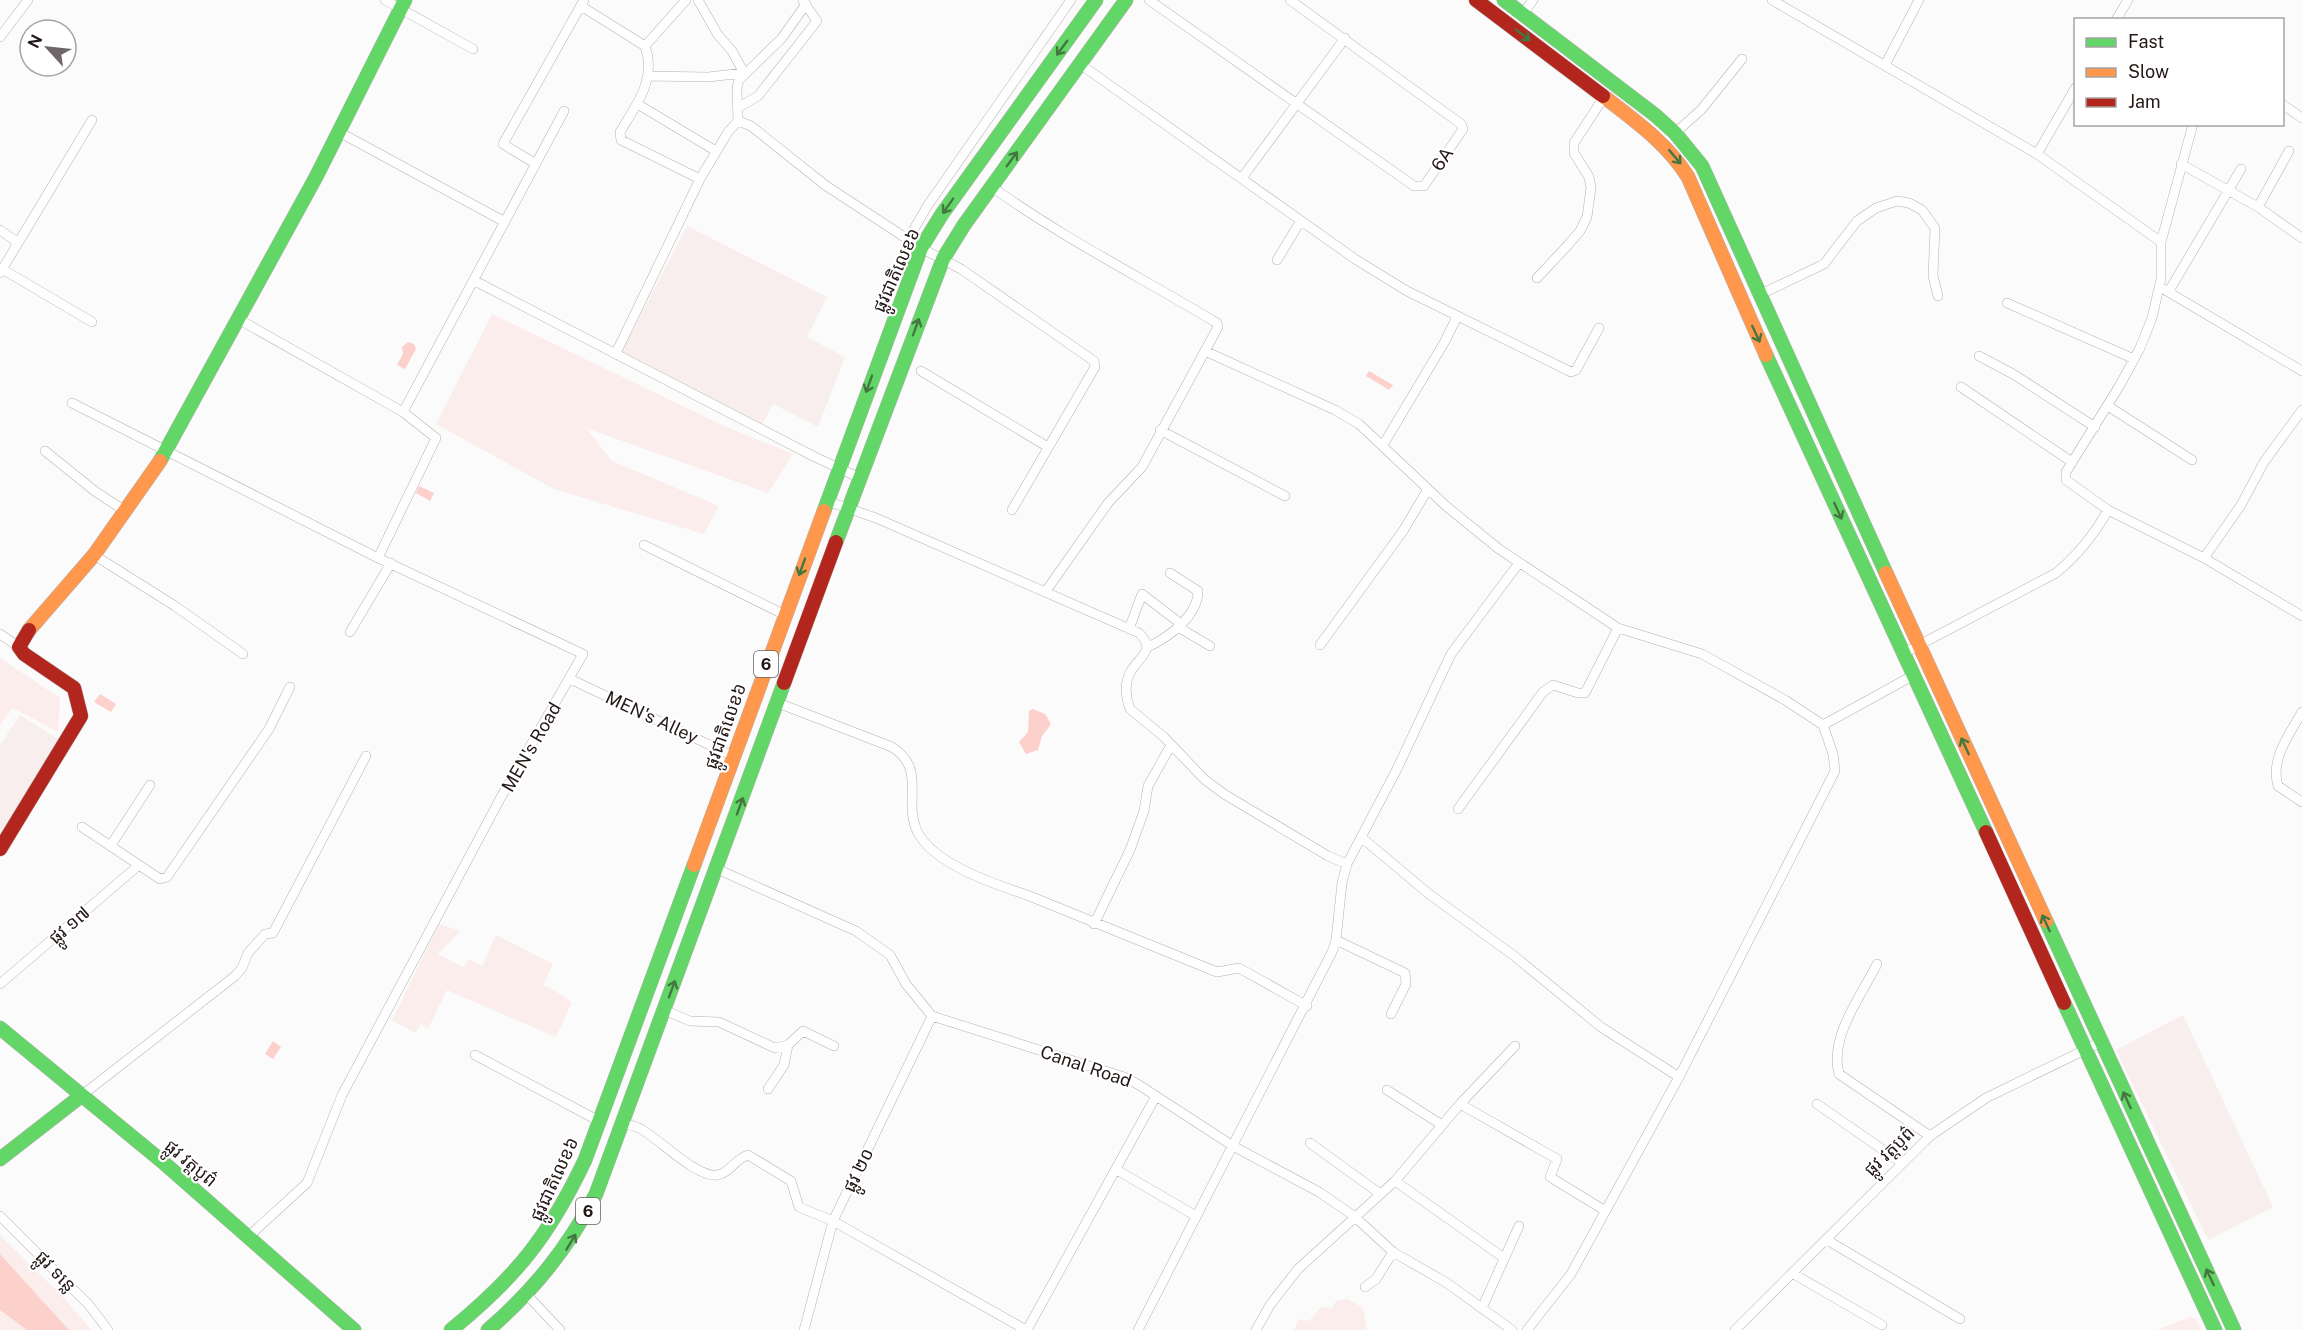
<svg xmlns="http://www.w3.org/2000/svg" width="2302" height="1330" viewBox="0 0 2302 1330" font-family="'Public Sans','Noto Sans Khmer',sans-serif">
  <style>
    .built { fill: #f8eeed }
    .green { fill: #fbedeb }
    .water { fill: #fcd0cb }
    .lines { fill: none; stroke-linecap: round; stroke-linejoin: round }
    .street-casing { stroke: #b7b1b0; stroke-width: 10 }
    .fast-casing { stroke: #b7b1b0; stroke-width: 15 }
    .slow-casing { stroke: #b7b1b0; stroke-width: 15 }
    .jam-casing { stroke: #b7b1b0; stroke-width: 15 }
    .street { stroke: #fefefe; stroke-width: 9 }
    .fast { stroke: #63d668; stroke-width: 14 }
    .slow { stroke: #ff974d; stroke-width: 14 }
    .jam { stroke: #b3261e; stroke-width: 14 }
    .oneway { stroke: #447740 }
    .labels { text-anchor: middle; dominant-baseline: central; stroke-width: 4.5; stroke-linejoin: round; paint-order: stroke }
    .shield { fill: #fff; stroke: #665d5d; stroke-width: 1.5 }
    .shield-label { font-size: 16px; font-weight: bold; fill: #241817 }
    .street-label { font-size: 18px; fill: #241817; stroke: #fff }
  </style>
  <rect width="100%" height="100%" fill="#fbfbfb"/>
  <!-- built -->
  <path class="built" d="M 687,226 L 827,297 L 807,337 L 845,357 L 818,427 L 773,404 L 762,425 L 621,353 Z
    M 20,715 L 61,741 L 0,841 L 0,745 Z
    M 2183,1015 L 2273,1207 L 2208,1240 L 2116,1050 Z"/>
  <!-- green -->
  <path class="green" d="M 492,314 L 722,425 L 793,454 L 768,493 L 586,428 L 612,461 L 719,506 L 704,534 L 554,489 L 436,424 Z
    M 0,658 L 60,698 L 58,732 L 13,708 L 0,725 Z
    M 439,924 L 461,931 L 438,954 L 463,967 L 469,959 L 482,966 L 496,935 L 553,964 L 543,986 L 549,987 L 572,1002 L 556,1037 L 447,990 L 428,1029 L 421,1024 L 415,1033 L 392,1020 Z
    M 0,1235 L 65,1299 L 91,1330 L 69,1330 L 0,1254 Z
    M 1348,1299 L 1363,1308 L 1367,1330 L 1294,1330 L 1299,1319 L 1309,1321 L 1321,1307 L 1332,1308 L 1336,1301 Z
    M 0,1310 L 27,1330 L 0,1330 Z
    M 2190,1317 L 2196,1319 L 2201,1330 L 2157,1330 Z"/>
  <!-- water -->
  <path class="water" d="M 408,342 L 414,344 L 416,349 L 405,369 L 397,365 L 403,354 L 402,347 Z
    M 1369,371 L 1393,385 L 1389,390 L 1366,376 Z
    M 419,486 L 434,493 L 430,501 L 416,493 Z
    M 100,694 L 116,704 L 111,712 L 94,702 Z
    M 1033,709 L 1045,714 L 1051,724 L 1042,736 L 1038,750 L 1026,754 L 1019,742 L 1028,732 L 1029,711 Z
    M 273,1041 L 281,1047 L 273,1059 L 265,1054 Z
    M 0,1254 L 69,1330 L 27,1330 L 0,1310 Z"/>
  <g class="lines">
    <!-- street casing -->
    <g class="street-casing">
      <path id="street" d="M 385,0 L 473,49
        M 1149,0 L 1414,186 L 1424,186 L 1463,129 L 1461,124 L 1290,0
        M 1772,0 L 2037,154 L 2161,242
        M 581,6 L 645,46 C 657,80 636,105 620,132 L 621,140 L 700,179
        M 1522,15 L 1533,0
        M 2116,20 L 2128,0
        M 0,37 L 28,0
        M 645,46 L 686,0
        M 1080,64 L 1355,259 L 1407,291 L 1571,372 L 1576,370 L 1599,328
        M 1885,65 L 1919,0
        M 648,76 L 708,77 L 744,73 L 732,51 L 718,35 L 698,0
        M 2282,104 L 2302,118
        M 639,105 L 716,151
        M 739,107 L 758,96 L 817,21 L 803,1
        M 738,121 L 751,126 L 825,185 L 921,248 L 961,269 L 1094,361 L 1095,367 L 1012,510
        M 2193,124 L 2161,242 L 2161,279 L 2152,318 L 2140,348 L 2120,385 L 2066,472 L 2066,480 L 2108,510 L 2204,558 L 2302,616
        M 339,132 L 505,222
        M 1675,133 L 1701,110 L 1742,59
        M 2037,154 L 2076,87
        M 536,164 L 503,144 L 584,0
        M 2181,164 L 2258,207 L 2302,238
        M 1242,178 L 1345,38
        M 992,187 C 1063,238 1142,278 1217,323 L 1218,327 L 1142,467 L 1108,503 L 1046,591
        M 2258,207 L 2289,151
        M 0,230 L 17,242
        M 908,239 L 928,205 L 1071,0
        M 1277,260 L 1300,222
        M 2,269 L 92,322
        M 0,273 L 92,120
        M 1537,278 L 1568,245 L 1580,231 L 1587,217 L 1591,188 L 1589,177 L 1574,153 L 1574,143 L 1604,97
        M 475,281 L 815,457 L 860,478
        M 2160,287 L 2302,371
        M 2169,291 L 2241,169
        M 1759,295 L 1824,264 L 1857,221 L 1876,208 L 1897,201 L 1909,203 L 1922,210 L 1935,228 L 1933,276 L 1938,296
        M 2007,303 L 2134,359
        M 240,320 L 403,412 L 436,438 L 378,558
        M 1207,352 L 1335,410 L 1359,424 L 1446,506 L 1499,549 L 1618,628 L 1702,654 L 1785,700 L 1823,725 L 1833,754 L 1835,771 L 1679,1077 L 1571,1274 L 1527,1330
        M 616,353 L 700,179 L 728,132 L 738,121 L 737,88 L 739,80 L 782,38 L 806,4
        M 1979,356 L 2013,374 L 2095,427
        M 921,371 L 1048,447
        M 1961,387 L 2072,462
        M 72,403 L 378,558 L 583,654 L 500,799 L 342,1095 L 307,1183 L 249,1236
        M 2108,406 L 2192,460
        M 403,412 L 564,111
        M 1160,430 L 1285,496
        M 1383,445 L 1444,343 L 1457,317
        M 45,451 L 96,492 L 125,511
        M 827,501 L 876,518 L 1139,633 C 1155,649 1143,654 1133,668 C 1124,680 1125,695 1130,709 L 1164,737 L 1204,779 L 1224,794 L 1328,856 L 1347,864
        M 644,545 L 785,615
        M 94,555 L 175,606 L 243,654
        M 2204,558 L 2241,505 L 2264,462 L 2302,410
        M 1178,627 L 1210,646
        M 1129,629 L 1142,594 L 1181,624
        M 350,632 L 391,563
        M 0,634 L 19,647
        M 1320,645 L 1403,531 L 1428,489
        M 1148,647 C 1169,637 1198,616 1198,591 L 1170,573
        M 1904,653 L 2056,573 C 2078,555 2094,535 2108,510
        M 570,679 L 733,756
        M 778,703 L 892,747 C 927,769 903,801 917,831 C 933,864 994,884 1027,895 L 1217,972 L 1239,968 L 1307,1006
        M 2302,712 C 2289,735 2270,759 2278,786 L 2302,802
        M 1823,725 L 1914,675
        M 1458,809 L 1543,692 L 1553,685 L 1578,693 L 1585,693 L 1618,628
        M 82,827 L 160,879 L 167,877 L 269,729 L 290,687
        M 1361,837 L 1429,894 L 1513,955 L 1601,1027 L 1679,1077
        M 111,845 L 150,785
        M 717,869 L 856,931 L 890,955 L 906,984 L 932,1016 L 1124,1077 L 1139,1085 L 1233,1146 L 1319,1192 L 1354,1216 L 1393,1252 L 1447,1283 L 1512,1330
        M 1094,924 L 1130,850 L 1144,811 L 1148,786 L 1171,745
        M 1336,940 L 1405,973 L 1406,984 L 1391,1014
        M 1877,964 C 1861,996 1829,1037 1839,1074 L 1930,1136
        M 0,984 L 139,865
        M 664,1010 L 690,1021 L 719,1022 L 775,1048 L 788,1045 L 803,1031 L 834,1046
        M 475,1055 L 599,1121
        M 768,1089 L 784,1065 L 788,1045
        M 1387,1090 L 1442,1125
        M 81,1096 L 235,976 L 242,968 L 248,953 L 265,934 L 273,933 L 366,756
        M 1460,1104 L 1557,1159 L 1550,1177 L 1604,1210
        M 1817,1104 L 1902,1163
        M 623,1123 C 629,1125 636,1126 641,1129 C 659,1139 697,1178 717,1175 C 730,1173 735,1159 748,1155 L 791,1181 L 799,1207 L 833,1221 L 1026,1330
        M 1310,1143 L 1379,1193
        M 1117,1170 L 1196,1216
        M 1395,1181 L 1504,1258
        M 0,1216 L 89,1305 L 108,1330
        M 1827,1240 L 1960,1319
        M 1792,1273 L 1882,1325
        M 1365,1287 L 1376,1279 L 1393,1252
        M 528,1296 L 560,1330
        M 1482,1308 L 1519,1226
        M 804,1330 L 833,1221 L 932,1016
        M 1027,1330 L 1156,1096
        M 1138,1330 L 1332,952 L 1336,940 L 1342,883 L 1347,864 L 1397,769 L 1451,654 L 1519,563
        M 1256,1330 L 1270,1305 L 1298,1269 L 1395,1181 L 1460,1104 L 1515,1046
        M 1735,1330 L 1930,1136 L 1986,1098 L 2101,1042"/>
    </g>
    <!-- fast casing -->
    <g class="fast-casing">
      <path id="fast" d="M 1504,0 L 1655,115 L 1675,133 L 1702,166 L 1886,573
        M 1766,355 L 1986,832
        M 160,461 L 316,177 L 405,0
        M 824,511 L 921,248 L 942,214 L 1096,0
        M 836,542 L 943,259 L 964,225 L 1126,0
        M 2046,921 L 2234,1330
        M 2064,1003 L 2215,1330
        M 0,1028 L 164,1163 L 354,1330
        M 0,1159 L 81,1096
        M 451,1330 C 516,1277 549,1236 585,1160 L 694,865
        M 488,1330 C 534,1290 568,1248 596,1194 L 784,683"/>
    </g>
    <!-- slow casing -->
    <g class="slow-casing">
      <path id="slow" d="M 1603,96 C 1634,120 1667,143 1688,177 L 1766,355
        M 1886,573 L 2046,921
        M 29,630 L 94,555 L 160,461
        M 694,865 L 824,511"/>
    </g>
    <!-- jam casing -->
    <g class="jam-casing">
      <path id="jam" d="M 1476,0 L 1603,96
        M 784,683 L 836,542
        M 1986,832 L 2064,1003
        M 0,849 L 81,716 L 74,688 L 24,654 L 19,647 L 29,630"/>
    </g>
    <!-- street -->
    <use href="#street" class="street"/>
    <!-- fast -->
    <use href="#fast" class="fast"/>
    <!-- slow -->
    <use href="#slow" class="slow"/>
    <!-- jam -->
    <use href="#jam" class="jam"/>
  </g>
  <!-- one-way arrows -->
  <defs><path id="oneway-shaft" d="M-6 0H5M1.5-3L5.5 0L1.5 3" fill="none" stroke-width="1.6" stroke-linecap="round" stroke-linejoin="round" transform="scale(1.5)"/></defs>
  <g class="oneway">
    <use href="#oneway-shaft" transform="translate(1523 35) rotate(37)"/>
    <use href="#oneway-shaft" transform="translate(1062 48) rotate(126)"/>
    <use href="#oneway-shaft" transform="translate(1675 157) rotate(50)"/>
    <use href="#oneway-shaft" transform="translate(1012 159) rotate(-54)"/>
    <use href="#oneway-shaft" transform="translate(948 206) rotate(125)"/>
    <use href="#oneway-shaft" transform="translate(916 327) rotate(-70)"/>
    <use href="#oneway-shaft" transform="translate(1756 334) rotate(65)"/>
    <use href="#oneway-shaft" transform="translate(869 384) rotate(110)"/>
    <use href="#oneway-shaft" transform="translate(1838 511) rotate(65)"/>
    <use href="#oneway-shaft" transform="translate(802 567) rotate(110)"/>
    <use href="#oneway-shaft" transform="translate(1965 746) rotate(-115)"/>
    <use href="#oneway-shaft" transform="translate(740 806) rotate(-70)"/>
    <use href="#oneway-shaft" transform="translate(2046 923) rotate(-115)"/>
    <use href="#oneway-shaft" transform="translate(672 989) rotate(-70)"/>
    <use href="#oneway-shaft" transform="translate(2127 1100) rotate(-115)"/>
    <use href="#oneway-shaft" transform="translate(571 1242) rotate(-59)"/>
    <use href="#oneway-shaft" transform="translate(2210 1277) rotate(-115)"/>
  </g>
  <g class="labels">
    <!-- shield labels -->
    <g class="shield">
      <rect x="754" y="651" width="24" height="26" rx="4.5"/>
      <rect x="576" y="1198" width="24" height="26" rx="4.5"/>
    </g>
    <g class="shield-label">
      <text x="766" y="664">6</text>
      <text x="588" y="1211">6</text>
    </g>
    <!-- street labels -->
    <g class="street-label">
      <text transform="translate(1442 159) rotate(-56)">6A</text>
      <text transform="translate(896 270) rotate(-66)">ផ្លូវជាតិលេខ៦</text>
      <text transform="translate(652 717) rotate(25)">MEN's Alley</text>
      <text transform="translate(725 726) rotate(-70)">ផ្លូវជាតិលេខ៦</text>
      <text transform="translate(531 747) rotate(-60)">MEN's Road</text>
      <text transform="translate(69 925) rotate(-41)">ផ្លូវ ១៧</text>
      <text transform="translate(1086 1066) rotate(19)">Canal Road</text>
      <text transform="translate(1889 1151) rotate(-44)">ផ្លូវ វត្តបូព៌</text>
      <text transform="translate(191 1163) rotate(40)">ផ្លូវ វត្តបូព៌</text>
      <text transform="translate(858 1170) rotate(-64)">ផ្លូវ ២០</text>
      <text transform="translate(554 1179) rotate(-65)">ផ្លូវជាតិលេខ៦</text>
      <text transform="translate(56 1271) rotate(46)">ផ្លូវ ទន្លេ</text>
    </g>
  </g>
  <!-- legend -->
  <rect x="2074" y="18" width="210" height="108" fill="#ffffff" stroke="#a7a3a2" stroke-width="1.5"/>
  <rect x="2086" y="38" width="30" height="9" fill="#63d668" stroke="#a7a3a2" stroke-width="1.5"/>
  <text x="2128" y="48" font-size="18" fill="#241817">Fast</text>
  <rect x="2086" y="68" width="30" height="9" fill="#ff974d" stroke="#a7a3a2" stroke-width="1.5"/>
  <text x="2128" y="78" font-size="18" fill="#241817">Slow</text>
  <rect x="2086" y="98" width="30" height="9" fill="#b3261e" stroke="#a7a3a2" stroke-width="1.5"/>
  <text x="2128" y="108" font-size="18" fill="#241817">Jam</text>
  <!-- north arrow -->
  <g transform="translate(48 48) rotate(297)"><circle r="28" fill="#ffffff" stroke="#a7a3a2" stroke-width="1.5"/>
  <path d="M0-4.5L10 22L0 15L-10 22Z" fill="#6f6767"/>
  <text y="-9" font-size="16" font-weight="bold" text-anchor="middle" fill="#241817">N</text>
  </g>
</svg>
